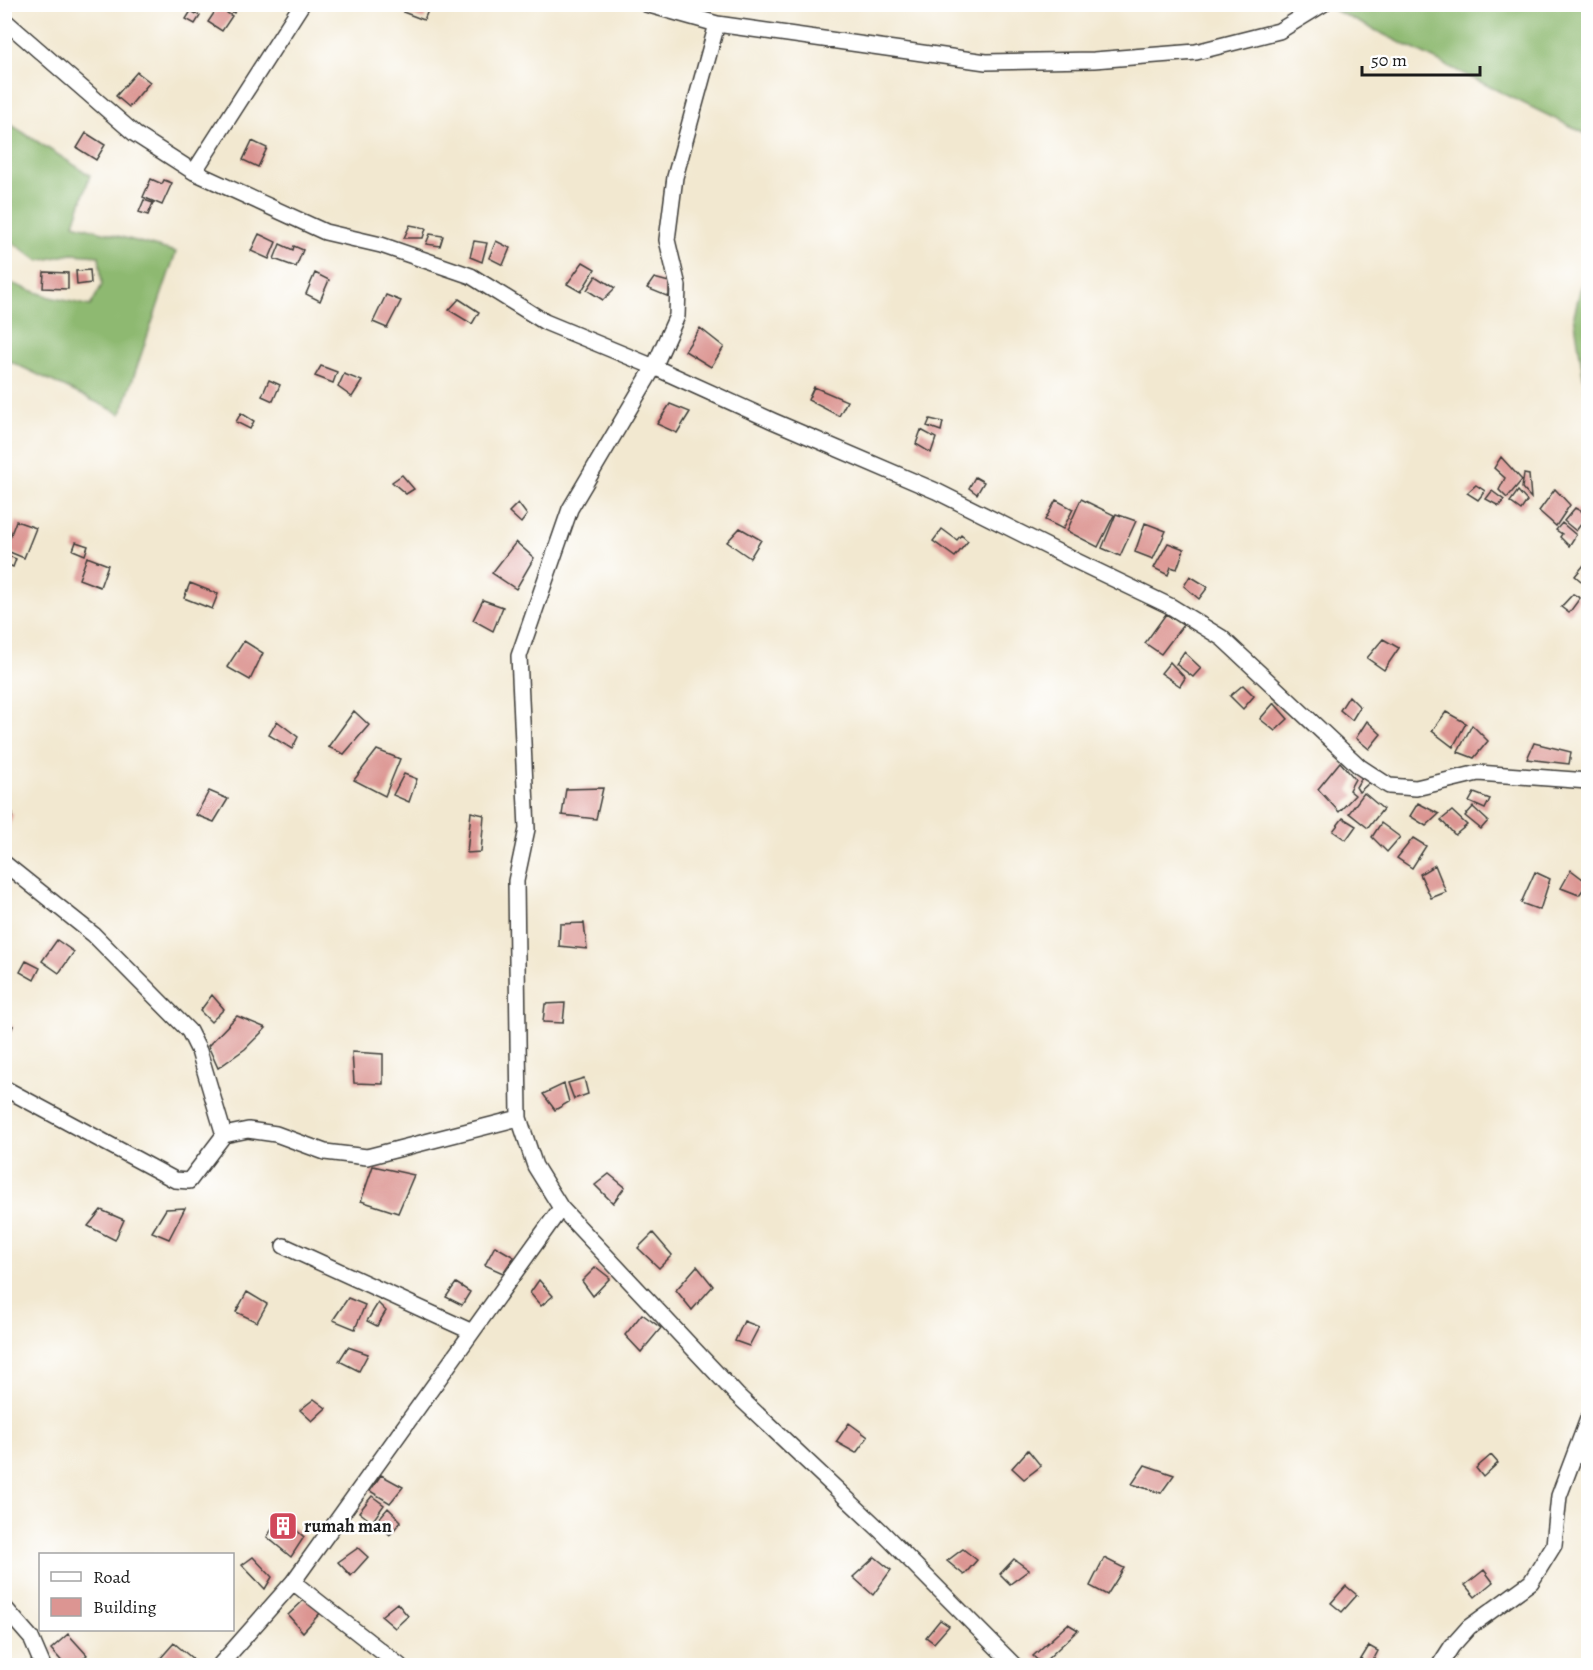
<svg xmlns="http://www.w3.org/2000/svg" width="1593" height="1670" viewBox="0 0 1593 1670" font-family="Alegreya,serif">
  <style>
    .forest { fill: #8eb971; stroke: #556a46; stroke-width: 1.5 }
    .building { fill: #dc9592 }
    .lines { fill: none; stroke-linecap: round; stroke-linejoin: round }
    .minor-casing { stroke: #3c3b37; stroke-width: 18 }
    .minor { stroke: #fff; stroke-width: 15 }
    .labels { text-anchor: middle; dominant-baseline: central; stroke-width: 5; stroke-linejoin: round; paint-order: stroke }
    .poi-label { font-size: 18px; font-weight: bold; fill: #1c1c1c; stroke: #fff; text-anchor: start }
  </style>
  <rect width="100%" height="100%" fill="#fff"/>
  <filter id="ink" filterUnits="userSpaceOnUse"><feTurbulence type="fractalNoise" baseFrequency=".0167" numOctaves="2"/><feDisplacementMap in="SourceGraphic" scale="12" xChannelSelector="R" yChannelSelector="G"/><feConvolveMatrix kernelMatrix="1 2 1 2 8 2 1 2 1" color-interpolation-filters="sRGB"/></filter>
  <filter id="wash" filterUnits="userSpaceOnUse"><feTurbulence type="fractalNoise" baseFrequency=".008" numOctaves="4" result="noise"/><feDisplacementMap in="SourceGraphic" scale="24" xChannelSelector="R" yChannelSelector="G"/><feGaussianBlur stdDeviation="1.35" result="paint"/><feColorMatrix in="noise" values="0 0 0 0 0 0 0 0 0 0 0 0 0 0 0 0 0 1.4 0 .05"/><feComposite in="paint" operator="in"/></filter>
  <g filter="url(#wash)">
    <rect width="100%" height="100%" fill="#f2e8d0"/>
    <!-- forest -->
    <path class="forest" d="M 1324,5 L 1588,5 L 1588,135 Z
      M 5,121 L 90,175 L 74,224 L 176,252 L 121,414 L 5,359 L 5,281 L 50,297 L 90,306 L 102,285 L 99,256 L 72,254 L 39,261 L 5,237 L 5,226 L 11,202 L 5,197 Z
      M 1588,259 L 1588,409 L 1574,315 Z"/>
    <g id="blocks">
      <!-- building -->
      <path class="building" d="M 217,4 L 239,4 L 234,13 Z
        M 406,4 L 421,4 L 429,8 L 424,20 L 403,12 Z
        M 218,7 L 232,16 L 222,31 L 208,22 Z
        M 191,11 L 200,16 L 195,24 L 186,19 Z
        M 137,72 L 150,82 L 129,107 L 116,96 Z
        M 86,133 L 105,145 L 96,160 L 77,148 Z
        M 252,141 L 267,148 L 258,167 L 243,160 Z
        M 151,179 L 162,184 L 164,180 L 172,183 L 162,205 L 143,197 Z
        M 144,200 L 153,203 L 148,215 L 139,212 Z
        M 410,225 L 426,228 L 423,238 L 404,238 Z
        M 259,234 L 276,242 L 269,259 L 251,251 Z
        M 430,234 L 443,236 L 440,246 L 426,244 Z
        M 474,241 L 487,243 L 482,262 L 470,257 Z
        M 496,241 L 510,248 L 503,265 L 489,258 Z
        M 280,244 L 293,250 L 294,246 L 303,250 L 296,267 L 274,259 Z
        M 583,262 L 595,269 L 581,292 L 567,284 Z
        M 90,270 L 91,283 L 77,285 L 76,271 Z
        M 44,272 L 68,273 L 68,289 L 43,288 Z
        M 315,273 L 329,280 L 320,301 L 306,294 Z
        M 596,276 L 615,288 L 603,300 L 587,290 Z
        M 654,278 L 669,282 L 669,297 L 647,288 Z
        M 386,295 L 401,301 L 387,328 L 373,322 Z
        M 459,299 L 479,312 L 472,324 L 449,310 Z
        M 700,328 L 724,347 L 711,367 L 685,351 Z
        M 321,366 L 337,372 L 333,383 L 315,376 Z
        M 344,374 L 362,381 L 352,397 L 338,387 Z
        M 269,380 L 280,385 L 273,401 L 262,396 Z
        M 814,387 L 847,401 L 839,416 L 808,400 Z
        M 670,404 L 690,412 L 677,433 L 657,424 Z
        M 241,413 L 254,421 L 250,429 L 236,422 Z
        M 930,419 L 943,422 L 941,431 L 927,426 Z
        M 921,430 L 936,438 L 931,453 L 916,444 Z
        M 1501,457 L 1522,480 L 1507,498 L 1499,490 L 1505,478 L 1494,468 Z
        M 1524,474 L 1529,475 L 1531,498 L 1522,488 Z
        M 402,475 L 414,489 L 406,494 L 392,482 Z
        M 975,477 L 984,482 L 977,494 L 969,488 Z
        M 1476,485 L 1485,491 L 1478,500 L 1467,493 Z
        M 1555,489 L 1570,505 L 1556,526 L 1539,511 Z
        M 1492,491 L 1504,500 L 1499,506 L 1486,499 Z
        M 1518,491 L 1527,501 L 1521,510 L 1510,502 Z
        M 1081,499 L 1114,515 L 1098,547 L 1067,531 Z
        M 1056,500 L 1073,509 L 1063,529 L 1045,520 Z
        M 518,503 L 527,515 L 521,523 L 509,512 Z
        M 1575,508 L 1588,515 L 1576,531 L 1564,521 Z
        M 1116,514 L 1136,521 L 1120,556 L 1102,548 Z
        M 16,521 L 36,528 L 24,558 L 5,550 Z
        M 1145,523 L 1166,531 L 1153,559 L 1135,552 Z
        M 1562,523 L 1576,535 L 1569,546 L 1560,537 L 1562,534 L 1556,530 Z
        M 740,528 L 761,540 L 750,558 L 727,542 Z
        M 942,529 L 957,540 L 961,535 L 968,541 L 955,557 L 933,541 Z
        M 76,542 L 88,546 L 85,555 L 73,550 Z
        M 516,542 L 534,558 L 516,589 L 492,573 Z
        M 1168,543 L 1184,549 L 1177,569 L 1171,567 L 1168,575 L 1154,568 Z
        M 4,554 L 16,559 L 13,567 L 4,563 Z
        M 87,557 L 108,565 L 100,587 L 79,579 Z
        M 1588,560 L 1588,583 L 1586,585 L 1575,576 Z
        M 1190,576 L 1208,587 L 1199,599 L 1184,586 Z
        M 190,583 L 218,594 L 212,609 L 184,598 Z
        M 1573,594 L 1580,598 L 1569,613 L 1561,607 Z
        M 483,600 L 503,607 L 493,631 L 473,620 Z
        M 1166,614 L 1183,625 L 1161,654 L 1145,643 Z
        M 1383,639 L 1399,648 L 1384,670 L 1367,658 Z
        M 244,641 L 263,653 L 250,680 L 227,667 Z
        M 1184,652 L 1201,668 L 1193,677 L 1176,664 Z
        M 1170,662 L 1185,678 L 1180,686 L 1161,673 Z
        M 1243,685 L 1254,696 L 1243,709 L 1230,696 Z
        M 1349,696 L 1360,707 L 1352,720 L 1340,710 Z
        M 1274,703 L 1288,719 L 1275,731 L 1260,719 Z
        M 354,711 L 369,725 L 344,754 L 328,747 Z
        M 1446,712 L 1466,723 L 1453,747 L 1432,731 Z
        M 277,721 L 298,737 L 292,749 L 269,735 Z
        M 1367,721 L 1381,734 L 1369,749 L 1356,738 Z
        M 1472,725 L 1488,741 L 1474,758 L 1458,752 Z
        M 1534,743 L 1571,752 L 1569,764 L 1527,759 Z
        M 377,750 L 400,759 L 385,796 L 354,780 Z
        M 1340,762 L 1355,779 L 1349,790 L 1355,795 L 1339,812 L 1318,789 Z
        M 404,774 L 417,779 L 409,802 L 393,795 Z
        M 1362,777 L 1369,783 L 1359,792 L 1356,787 Z
        M 603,788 L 596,819 L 562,815 L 566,789 Z
        M 209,791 L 228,799 L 214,822 L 196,815 Z
        M 1364,793 L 1383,809 L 1368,828 L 1349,813 Z
        M 1474,793 L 1490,799 L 1485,809 L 1469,802 Z
        M 1418,803 L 1439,814 L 1426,826 L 1410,816 Z
        M 1473,807 L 1488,821 L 1481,829 L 1465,816 Z
        M 4,811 L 13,814 L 5,837 L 4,837 Z
        M 1452,811 L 1467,825 L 1455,835 L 1441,820 Z
        M 471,812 L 484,815 L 481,852 L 467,853 Z
        M 1343,818 L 1356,826 L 1346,840 L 1333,831 Z
        M 1381,823 L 1400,837 L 1387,852 L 1372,837 Z
        M 1413,838 L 1426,846 L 1412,868 L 1397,858 Z
        M 1435,865 L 1446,892 L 1431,898 L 1420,874 Z
        M 1571,870 L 1588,883 L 1579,895 L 1561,888 Z
        M 1535,872 L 1550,879 L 1540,910 L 1521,903 Z
        M 584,923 L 587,949 L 559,946 L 560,924 Z
        M 57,940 L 74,952 L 59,973 L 42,961 Z
        M 26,961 L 40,968 L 34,980 L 20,972 Z
        M 212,995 L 224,1009 L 211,1022 L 200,1011 Z
        M 565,1003 L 563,1023 L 543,1022 L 545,1004 Z
        M 237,1016 L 266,1028 L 245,1049 L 218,1068 L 208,1046 Z
        M 4,1022 L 13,1026 L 8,1038 L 4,1036 Z
        M 352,1052 L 383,1054 L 383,1084 L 354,1083 Z
        M 584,1078 L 588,1094 L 574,1099 L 568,1083 Z
        M 564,1084 L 569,1102 L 555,1110 L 543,1094 Z
        M 373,1166 L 414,1175 L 398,1213 L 361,1201 Z
        M 609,1174 L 625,1187 L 613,1203 L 595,1185 Z
        M 185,1208 L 169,1239 L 152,1232 L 166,1209 Z
        M 101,1210 L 124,1220 L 115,1240 L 88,1226 Z
        M 653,1233 L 672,1255 L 659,1268 L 638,1248 Z
        M 495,1246 L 514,1257 L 503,1273 L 485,1265 Z
        M 697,1266 L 713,1286 L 692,1310 L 676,1290 Z
        M 596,1267 L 610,1278 L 593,1296 L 582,1281 Z
        M 539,1280 L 553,1296 L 541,1306 L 530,1293 Z
        M 456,1283 L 470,1292 L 462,1305 L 446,1297 Z
        M 247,1292 L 267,1304 L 257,1322 L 236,1312 Z
        M 348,1298 L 365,1305 L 355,1329 L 333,1320 Z
        M 378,1303 L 386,1311 L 377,1326 L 367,1321 Z
        M 642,1314 L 661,1328 L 641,1352 L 625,1335 Z
        M 744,1321 L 759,1327 L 749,1346 L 735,1341 Z
        M 348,1347 L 368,1354 L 359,1371 L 339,1361 Z
        M 314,1399 L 326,1408 L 312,1421 L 300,1410 Z
        M 849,1423 L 868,1437 L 856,1453 L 836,1442 Z
        M 1028,1450 L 1041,1466 L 1024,1479 L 1012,1468 Z
        M 1491,1455 L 1498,1463 L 1483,1477 L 1476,1468 Z
        M 1145,1465 L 1174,1475 L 1161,1493 L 1132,1484 Z
        M 381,1475 L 403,1487 L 390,1503 L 370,1491 Z
        M 372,1496 L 384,1505 L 372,1522 L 359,1512 Z
        M 388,1508 L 401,1521 L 390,1535 L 376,1522 Z
        M 280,1516 L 304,1537 L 291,1557 L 267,1537 Z
        M 358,1548 L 368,1557 L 351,1576 L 338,1562 Z
        M 963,1549 L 977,1560 L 964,1575 L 947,1561 Z
        M 253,1557 L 272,1577 L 265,1589 L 242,1565 Z
        M 875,1557 L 891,1570 L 873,1595 L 853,1577 Z
        M 1104,1558 L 1124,1568 L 1107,1595 L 1090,1586 Z
        M 1014,1559 L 1029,1570 L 1010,1584 L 1000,1574 Z
        M 1484,1570 L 1493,1582 L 1475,1597 L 1465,1585 Z
        M 1346,1586 L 1357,1595 L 1342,1612 L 1331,1603 Z
        M 306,1598 L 322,1611 L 303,1632 L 288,1615 Z
        M 397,1603 L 408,1616 L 395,1628 L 381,1616 Z
        M 940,1620 L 949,1626 L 934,1643 L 926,1637 Z
        M 1068,1624 L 1078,1630 L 1042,1664 L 1033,1656 Z
        M 68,1634 L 87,1655 L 75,1666 L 66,1666 L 51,1649 Z
        M 174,1643 L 193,1659 L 186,1666 L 167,1666 L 159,1660 Z
        M 1369,1646 L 1378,1651 L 1370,1666 L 1360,1666 L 1358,1664 Z"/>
    </g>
  </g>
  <g filter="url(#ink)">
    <use href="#blocks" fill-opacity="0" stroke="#3c3b37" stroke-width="1.5"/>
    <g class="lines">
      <!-- minor casing -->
      <g class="minor-casing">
        <path id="minor" d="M 646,4 L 717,24 L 986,62 L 1094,60 L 1196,52 L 1279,31 L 1323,4
          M 4,20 L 135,134 L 194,172 L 325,232 L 381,245 L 471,276 L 545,322 L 654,367 L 773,421 L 936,491 L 1072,559 L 1170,606 L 1222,638 L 1360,767 L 1389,786 L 1416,788 L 1478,773 L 1588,781
          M 194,172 L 302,4
          M 4,863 L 94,935 L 189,1031 L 199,1051 L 224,1135
          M 4,1088 L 175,1180 L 189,1181 L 224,1135 L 248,1130 L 276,1134 L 325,1152 L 367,1157 L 519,1118
          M 561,1208 L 535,1166 L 519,1118 L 516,881 L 527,829 L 519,656 L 570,509 L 654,367 L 677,316 L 678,286 L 667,240 L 675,177 L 717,24
          M 284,1246 L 470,1331
          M 293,1582 L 400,1666
          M 4,1607 L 31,1638 L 43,1666
          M 219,1666 L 293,1582 L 561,1208 L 737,1395 L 881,1531 L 1015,1666
          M 1439,1666 L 1452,1646 L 1469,1627 L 1531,1582 L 1554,1545 L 1559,1496 L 1588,1419"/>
      </g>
      <!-- minor -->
      <use href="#minor" class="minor"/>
    </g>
  </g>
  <!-- icons -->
  <defs>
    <g id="building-square" transform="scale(1.5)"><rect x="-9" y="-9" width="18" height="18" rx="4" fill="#d1495b" stroke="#fff"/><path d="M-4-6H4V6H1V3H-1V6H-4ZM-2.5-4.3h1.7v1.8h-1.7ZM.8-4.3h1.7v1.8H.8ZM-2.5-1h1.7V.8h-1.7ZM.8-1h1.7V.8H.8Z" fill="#fff"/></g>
  </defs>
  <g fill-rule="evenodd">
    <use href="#building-square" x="283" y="1526"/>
  </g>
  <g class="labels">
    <!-- poi labels -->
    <g class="poi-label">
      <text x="304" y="1526">rumah man</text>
    </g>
  </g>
  <!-- margin -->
  <rect width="1593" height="1670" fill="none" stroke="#fff" stroke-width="24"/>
  <!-- legend -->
  <rect x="39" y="1553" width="195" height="78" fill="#ffffff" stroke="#a4a4a4" stroke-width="1.5"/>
  <rect x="51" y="1572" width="30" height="9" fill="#ffffff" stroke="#a4a4a4" stroke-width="1.5"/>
  <text x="93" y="1583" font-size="18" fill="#1c1c1c">Road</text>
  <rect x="51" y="1598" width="30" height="18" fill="#dc9592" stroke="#a4a4a4" stroke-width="1.5"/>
  <text x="93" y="1613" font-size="18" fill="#1c1c1c">Building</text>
  <!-- scale -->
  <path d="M1362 66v9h118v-9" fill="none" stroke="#1c1c1c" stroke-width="3"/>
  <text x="1371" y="66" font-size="18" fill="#1c1c1c" stroke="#ffffff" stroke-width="4.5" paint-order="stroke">50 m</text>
</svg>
